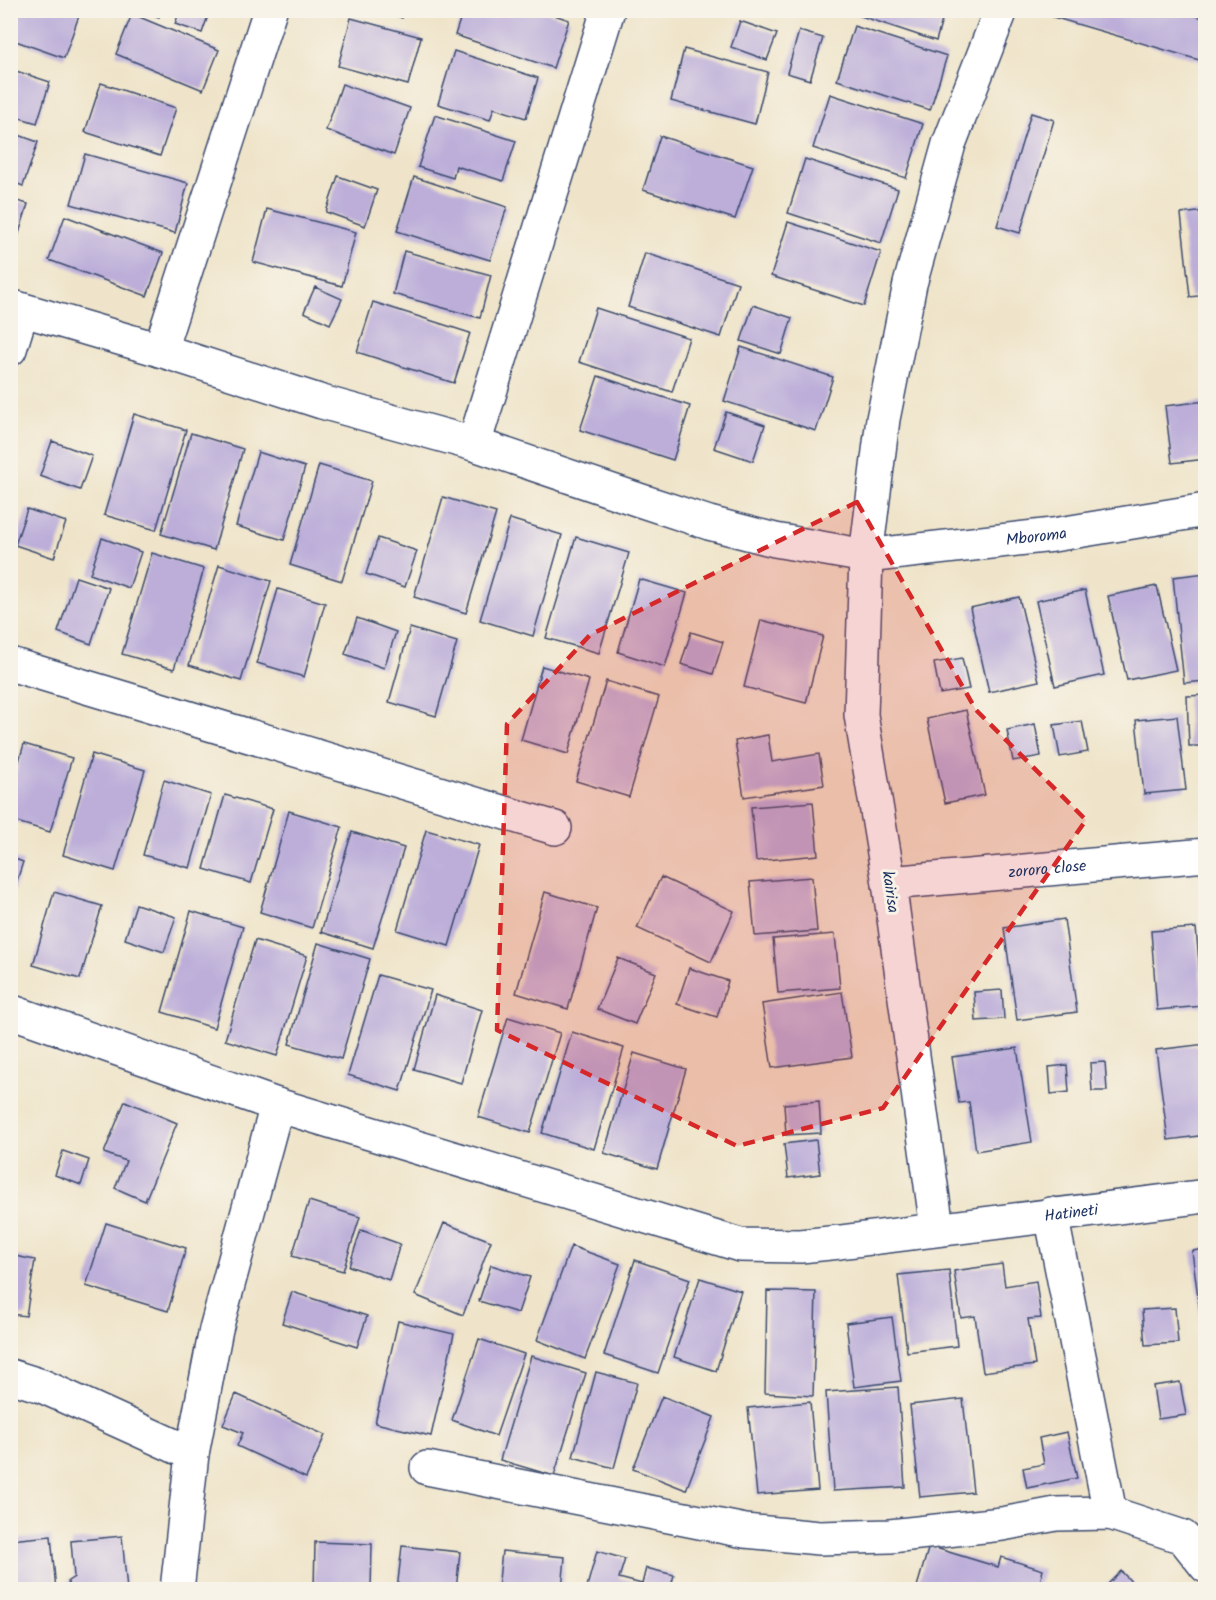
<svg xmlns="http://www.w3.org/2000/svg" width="1216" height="1600" viewBox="0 0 1216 1600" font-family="Kalam,sans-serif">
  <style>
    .building { fill: #bcaed9 }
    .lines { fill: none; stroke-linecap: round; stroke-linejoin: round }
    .street-casing { stroke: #3b4a6e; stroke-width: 36 }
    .street { stroke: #fff; stroke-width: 33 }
    .marked { fill: #d62828; fill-opacity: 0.2; stroke: #d62828; stroke-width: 4.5; stroke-dasharray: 12 8; stroke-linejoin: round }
    .labels { text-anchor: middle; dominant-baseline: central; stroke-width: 6; stroke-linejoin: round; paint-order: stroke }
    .street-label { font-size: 16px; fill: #1b2f5e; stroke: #f7f3e8 }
  </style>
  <rect width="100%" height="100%" fill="#f7f3e8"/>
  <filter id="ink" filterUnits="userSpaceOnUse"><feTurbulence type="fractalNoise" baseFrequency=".0167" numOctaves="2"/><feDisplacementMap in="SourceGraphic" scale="12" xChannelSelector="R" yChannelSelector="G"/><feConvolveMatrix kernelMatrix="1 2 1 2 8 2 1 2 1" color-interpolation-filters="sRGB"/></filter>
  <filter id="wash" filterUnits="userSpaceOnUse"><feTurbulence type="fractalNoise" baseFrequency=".008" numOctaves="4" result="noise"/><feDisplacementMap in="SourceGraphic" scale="24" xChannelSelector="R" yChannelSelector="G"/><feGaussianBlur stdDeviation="1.35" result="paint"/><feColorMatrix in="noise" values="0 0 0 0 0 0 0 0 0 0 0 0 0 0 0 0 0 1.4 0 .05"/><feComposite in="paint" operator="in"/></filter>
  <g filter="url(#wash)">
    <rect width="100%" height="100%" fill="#efe4c9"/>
    <g id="blocks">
      <!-- building -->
      <path class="building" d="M 10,10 L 81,10 L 64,58 L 10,39 L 13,28 L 10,27 Z
        M 140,10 L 161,10 L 159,17 Z
        M 180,10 L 210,10 L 202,33 L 175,24 Z
        M 382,10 L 405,10 L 402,18 Z
        M 463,10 L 540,10 L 569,20 L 553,68 L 455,35 Z
        M 843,10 L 945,10 L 936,41 Z
        M 1055,10 L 1178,10 L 1206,19 L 1206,62 L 1053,17 Z
        M 132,14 L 219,50 L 203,90 L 116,54 Z
        M 351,18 L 421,37 L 408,85 L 338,66 Z
        M 740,21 L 777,34 L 767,60 L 731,47 Z
        M 854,26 L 947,56 L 930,110 L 837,80 Z
        M 799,31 L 823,38 L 810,80 L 787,73 Z
        M 684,49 L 768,72 L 755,124 L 671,101 Z
        M 454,51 L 538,78 L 526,118 L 494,108 L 490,120 L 438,104 Z
        M 10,69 L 50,82 L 37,123 L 10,115 Z
        M 101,83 L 176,108 L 160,156 L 85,132 Z
        M 342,84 L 410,108 L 394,155 L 326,130 Z
        M 830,94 L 923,124 L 906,178 L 813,148 Z
        M 1031,113 L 1054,120 L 1020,233 L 997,226 Z
        M 435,115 L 516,141 L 503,181 L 456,166 L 453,178 L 418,167 Z
        M 10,132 L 38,142 L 23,186 L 10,181 Z
        M 660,136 L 753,166 L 735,219 L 643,190 Z
        M 85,154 L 188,183 L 175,233 L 71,204 Z
        M 805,159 L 898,189 L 881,243 L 788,213 Z
        M 338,176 L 377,190 L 365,226 L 326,212 Z
        M 414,177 L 507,207 L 490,260 L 397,231 Z
        M 10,199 L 28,204 L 13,253 L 10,252 Z
        M 267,209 L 356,232 L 342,286 L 253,262 Z
        M 1206,211 L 1206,295 L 1190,297 L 1181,214 Z
        M 65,216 L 163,253 L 147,296 L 49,260 Z
        M 788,222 L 881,252 L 864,306 L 771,276 Z
        M 404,251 L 491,275 L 480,318 L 393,294 Z
        M 645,253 L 738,283 L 721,337 L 628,307 Z
        M 315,287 L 342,299 L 330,324 L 304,312 Z
        M 373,302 L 470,333 L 454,383 L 357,352 Z
        M 753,305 L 792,318 L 781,354 L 741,341 Z
        M 596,308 L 689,338 L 672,392 L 579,362 Z
        M 741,347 L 833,377 L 816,431 L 724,401 Z
        M 598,376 L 690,406 L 673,460 L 580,430 Z
        M 1206,401 L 1206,459 L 1172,463 L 1165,406 Z
        M 726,412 L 765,425 L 753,461 L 714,448 Z
        M 134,414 L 186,430 L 156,530 L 104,515 Z
        M 191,433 L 243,449 L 214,550 L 161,534 Z
        M 52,441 L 92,456 L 80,490 L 40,476 Z
        M 258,452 L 305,467 L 284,540 L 236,526 Z
        M 319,465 L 372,481 L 342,581 L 290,565 Z
        M 443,497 L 496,513 L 466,613 L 414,597 Z
        M 27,509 L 66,522 L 54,558 L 15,545 Z
        M 510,519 L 562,535 L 533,636 L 480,620 Z
        M 576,537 L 629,553 L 599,653 L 546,638 Z
        M 102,538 L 141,552 L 129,588 L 90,574 Z
        M 378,538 L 417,551 L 405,587 L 366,574 Z
        M 152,553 L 204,569 L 174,669 L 122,654 Z
        M 219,565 L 271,581 L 241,681 L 189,665 Z
        M 1206,573 L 1206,681 L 1184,683 L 1173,577 Z
        M 76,577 L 109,588 L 91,644 L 58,632 Z
        M 639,579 L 687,593 L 665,667 L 618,652 Z
        M 1157,586 L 1176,670 L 1127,680 L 1108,596 Z
        M 278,589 L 325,603 L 304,677 L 257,663 Z
        M 1085,590 L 1104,675 L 1055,686 L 1036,601 Z
        M 1019,597 L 1039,681 L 989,692 L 970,608 Z
        M 357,618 L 396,632 L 384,668 L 345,654 Z
        M 761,620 L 823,636 L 806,703 L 744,687 Z
        M 410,628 L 457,642 L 436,716 L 389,702 Z
        M 691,632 L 723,642 L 713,674 L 681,664 Z
        M 962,658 L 969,689 L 940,694 L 934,663 Z
        M 542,666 L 589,680 L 568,754 L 521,740 Z
        M 606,681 L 659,697 L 629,797 L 576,781 Z
        M 1206,695 L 1206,746 L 1189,746 L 1187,696 Z
        M 966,710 L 985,795 L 945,803 L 927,719 Z
        M 1177,716 L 1186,790 L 1144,794 L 1136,720 Z
        M 1082,721 L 1088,752 L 1060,757 L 1054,725 Z
        M 1035,724 L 1041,756 L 1013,761 L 1007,730 Z
        M 768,735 L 772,762 L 819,754 L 824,785 L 744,797 L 735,741 Z
        M 24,744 L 72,758 L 50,832 L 10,820 L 10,792 Z
        M 92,754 L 145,770 L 115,871 L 63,855 Z
        M 164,780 L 211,795 L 190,868 L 143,855 Z
        M 225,795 L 273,809 L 251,883 L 204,869 Z
        M 813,802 L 818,855 L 756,861 L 751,807 Z
        M 289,811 L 342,827 L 312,928 L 260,912 Z
        M 426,830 L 479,845 L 449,946 L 397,930 Z
        M 352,832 L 404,848 L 373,948 L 321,932 Z
        M 10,857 L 23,862 L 11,899 L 10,899 Z
        M 661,877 L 734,911 L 711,962 L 637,928 Z
        M 812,877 L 817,931 L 755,936 L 750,882 Z
        M 54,892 L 102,906 L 80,979 L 33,965 Z
        M 545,892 L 597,908 L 568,1009 L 516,993 Z
        M 136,904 L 176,917 L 164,952 L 125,939 Z
        M 191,911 L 243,927 L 214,1028 L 162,1012 Z
        M 1064,919 L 1077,1012 L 1017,1020 L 1004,928 Z
        M 1196,928 L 1203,1006 L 1157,1010 L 1151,931 Z
        M 835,934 L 840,988 L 778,993 L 773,939 Z
        M 255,940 L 307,956 L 277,1056 L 225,1040 Z
        M 318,943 L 370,959 L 341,1059 L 289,1044 Z
        M 618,958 L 656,973 L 635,1024 L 597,1009 Z
        M 689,968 L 728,981 L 717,1017 L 677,1004 Z
        M 378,975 L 431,990 L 400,1091 L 348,1075 Z
        M 1002,990 L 1004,1019 L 976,1021 L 974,992 Z
        M 842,992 L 852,1057 L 772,1068 L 762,1004 Z
        M 435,995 L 482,1010 L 461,1083 L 414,1069 Z
        M 508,1017 L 560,1033 L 530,1133 L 478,1117 Z
        M 572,1032 L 624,1048 L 594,1149 L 542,1133 Z
        M 1206,1044 L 1206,1135 L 1168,1140 L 1156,1050 Z
        M 1017,1048 L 1032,1142 L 976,1151 L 969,1102 L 959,1103 L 952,1057 Z
        M 634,1053 L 686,1069 L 657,1169 L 604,1153 Z
        M 1105,1062 L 1107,1091 L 1092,1091 L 1090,1063 Z
        M 1067,1065 L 1069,1092 L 1051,1094 L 1049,1067 Z
        M 125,1101 L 177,1123 L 145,1201 L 115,1188 L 126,1161 L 104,1153 Z
        M 819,1101 L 821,1133 L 786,1135 L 784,1104 Z
        M 816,1140 L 820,1174 L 788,1178 L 784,1144 Z
        M 63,1151 L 89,1160 L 81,1185 L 55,1175 Z
        M 309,1201 L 360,1217 L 343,1271 L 292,1256 Z
        M 106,1223 L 186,1248 L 168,1311 L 86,1286 Z
        M 444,1223 L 491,1241 L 463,1315 L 415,1295 Z
        M 361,1230 L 400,1244 L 389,1280 L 349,1266 Z
        M 571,1246 L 620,1264 L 585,1359 L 537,1340 Z
        M 1206,1249 L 1206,1336 L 1203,1336 L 1192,1251 Z
        M 10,1255 L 35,1260 L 26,1316 L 10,1314 Z
        M 635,1260 L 690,1279 L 658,1373 L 604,1355 Z
        M 1002,1264 L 1005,1286 L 1036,1281 L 1041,1318 L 1028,1319 L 1035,1365 L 983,1372 L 975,1316 L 961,1318 L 954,1271 Z
        M 491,1265 L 530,1277 L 518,1313 L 479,1301 Z
        M 949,1270 L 957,1346 L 907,1352 L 898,1275 Z
        M 700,1278 L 741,1291 L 716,1371 L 674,1357 Z
        M 767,1291 L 816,1292 L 813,1396 L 765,1393 Z
        M 292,1292 L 367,1316 L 357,1347 L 282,1323 Z
        M 1175,1308 L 1178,1343 L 1145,1345 L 1142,1310 Z
        M 892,1317 L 901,1381 L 854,1387 L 846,1323 Z
        M 398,1321 L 454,1334 L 431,1436 L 375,1423 Z
        M 479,1339 L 524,1354 L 496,1436 L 452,1420 Z
        M 531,1356 L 586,1373 L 554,1476 L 500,1460 Z
        M 596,1372 L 637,1383 L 614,1468 L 573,1457 Z
        M 1180,1382 L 1186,1415 L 1158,1419 L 1153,1386 Z
        M 898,1387 L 905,1487 L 833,1491 L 826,1392 Z
        M 236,1394 L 325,1435 L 306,1478 L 237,1446 L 243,1433 L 223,1425 Z
        M 662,1396 L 714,1417 L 686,1490 L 633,1469 Z
        M 963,1399 L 973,1492 L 920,1497 L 910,1405 Z
        M 810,1402 L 818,1490 L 757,1495 L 748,1408 Z
        M 1067,1432 L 1077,1478 L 1027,1488 L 1023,1468 L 1044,1464 L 1039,1438 Z
        M 51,1536 L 56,1590 L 10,1590 L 10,1540 Z
        M 122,1536 L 127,1590 L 69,1590 L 68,1581 L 74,1577 L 71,1541 Z
        M 315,1542 L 372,1544 L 371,1590 L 314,1590 Z
        M 402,1546 L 460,1552 L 456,1590 L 397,1590 Z
        M 929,1546 L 998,1567 L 1001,1557 L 1043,1570 L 1038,1590 L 916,1590 Z
        M 502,1551 L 565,1557 L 562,1590 L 498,1590 Z
        M 597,1551 L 625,1559 L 619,1578 L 642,1584 L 646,1568 L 674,1575 L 670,1590 L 586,1590 Z
        M 1121,1571 L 1139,1590 L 1102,1590 Z
        M 703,1584 L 737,1588 L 737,1590 L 701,1590 Z"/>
    </g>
  </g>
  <g filter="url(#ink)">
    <use href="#blocks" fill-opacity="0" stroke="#3b4a6e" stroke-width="1.5"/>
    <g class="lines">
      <!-- street casing -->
      <g class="street-casing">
        <g id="street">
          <path id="s1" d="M 10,306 L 160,350 L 322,402 L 474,444 L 639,500 L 709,523 L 775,540 L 866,556 L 1053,535 L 1206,510"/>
          <path d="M 10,349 L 22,310"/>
          <path d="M 160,350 L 270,10"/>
          <path d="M 474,444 L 608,10"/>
          <path d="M 10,664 L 555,828"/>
          <path id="s2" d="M 889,883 L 1206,855"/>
          <path id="s3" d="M 10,1011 L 277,1105 L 740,1245 L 800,1246 L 840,1242 L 1206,1196"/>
          <path d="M 1051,1214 L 1110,1513"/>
          <path d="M 937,1228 L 889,883 L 861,715 L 866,556 L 883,419 L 910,284 L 949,144 L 1001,10"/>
          <path d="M 10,1376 L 42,1386 L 192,1454"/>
          <path d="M 427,1468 L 745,1531 L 819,1538 L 890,1536 L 1002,1524 L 1056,1514 L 1110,1513 L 1183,1537 L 1206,1566"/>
          <path d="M 177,1590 L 192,1454 L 216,1329 L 277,1105"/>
        </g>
      </g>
      <!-- street -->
      <use href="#street" class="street"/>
    </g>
  </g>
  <!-- marked area -->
  <path class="marked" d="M 857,502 L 976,710 L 1086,820 L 883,1108 L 737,1146 L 497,1030 L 507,724 L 590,635 Z"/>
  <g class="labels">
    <!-- street labels -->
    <g class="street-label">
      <text stroke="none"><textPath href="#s1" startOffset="1064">Mboroma</textPath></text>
      <text stroke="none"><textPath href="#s2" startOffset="159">zororo close</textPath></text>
      <text transform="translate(890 892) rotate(82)">kairisa</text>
      <text stroke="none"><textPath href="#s3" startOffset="1100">Hatineti</textPath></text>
    </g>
  </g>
  <!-- margin -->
  <rect width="1216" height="1600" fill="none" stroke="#f7f3e8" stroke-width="36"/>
</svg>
